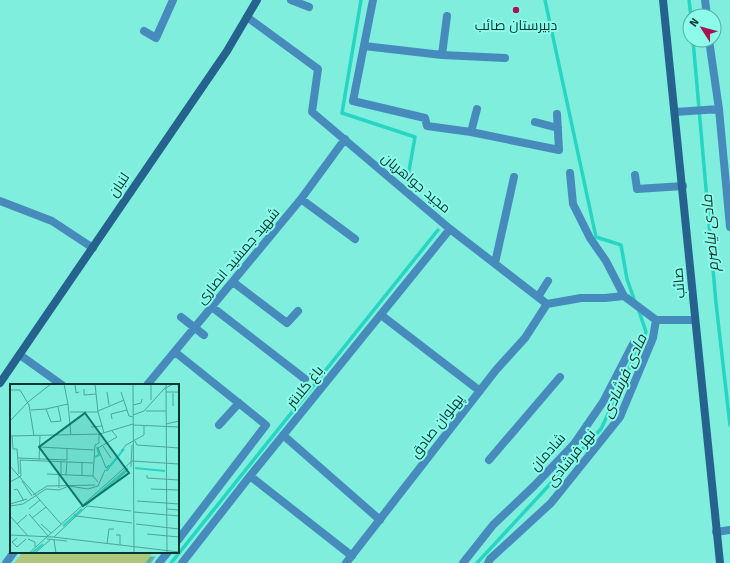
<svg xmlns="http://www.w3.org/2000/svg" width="730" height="563" viewBox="0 0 730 563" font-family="'Fira Sans',Cairo,sans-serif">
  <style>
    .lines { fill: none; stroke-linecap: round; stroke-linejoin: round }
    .stream { stroke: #26d5c2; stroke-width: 3.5 }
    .building { fill: #afc77a; filter: url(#shadow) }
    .street { stroke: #478bbd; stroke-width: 8 }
    .secondary { stroke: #25638e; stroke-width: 8 }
    .poi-dot { fill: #a61553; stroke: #8cfbea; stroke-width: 1.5 }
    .labels { text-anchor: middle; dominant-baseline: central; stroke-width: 4; stroke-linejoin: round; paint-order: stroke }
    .poi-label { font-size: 14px; fill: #023731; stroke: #8cfbea }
    .street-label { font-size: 14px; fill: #023731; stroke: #8cfbea }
    .water-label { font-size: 15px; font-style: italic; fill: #11322d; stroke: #8cfbea }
    .inset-river { fill: none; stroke: #26d5c2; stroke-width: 2 }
    .inset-road { fill: none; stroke: #4da598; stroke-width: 1 }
    .view { fill: #0f766e; fill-opacity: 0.15; stroke: #0f766e; stroke-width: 2 }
    .inset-edge { fill: none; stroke: #023731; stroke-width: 2 }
  </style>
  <defs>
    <filter id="shadow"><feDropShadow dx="2.5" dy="4.5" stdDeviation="0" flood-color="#0004"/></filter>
  </defs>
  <rect width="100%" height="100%" fill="#7feedd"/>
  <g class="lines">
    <!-- stream -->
    <path class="stream" d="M 361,0 L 342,113 L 415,137 L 407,182
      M 545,0 L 596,237 L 621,245 L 627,279 L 635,302
      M 689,0 L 691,16
      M 693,40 L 716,303 L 730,425
      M 171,563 L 438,230
      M 477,563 L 601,429 L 646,332 L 638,308"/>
  </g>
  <!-- building -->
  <path class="building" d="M 23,552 L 153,552 L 145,563 L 14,563 Z"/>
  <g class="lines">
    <!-- street -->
    <path class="street" d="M 291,0 L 309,7
      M 373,0 L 353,101 L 425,118 L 427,126 L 471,132 L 559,150 L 557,114
      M 705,0 L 707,16
      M 247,17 L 318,69 L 312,112 L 450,229 L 547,304 L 581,298 L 605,298 L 624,296
      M 144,31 L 156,38 L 173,0
      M 709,40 L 719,109 L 730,227
      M 364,46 L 442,55 L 505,58
      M 442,55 L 447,16
      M 675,112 L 719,109
      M 535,122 L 558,128
      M 471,132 L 477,109
      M 570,173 L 573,204 L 590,238 L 606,261 L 624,296 L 656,320
      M 635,175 L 637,189 L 683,186
      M 301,199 L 355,239
      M 0,201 L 52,221 L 93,248
      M 495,263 L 514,177
      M 233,282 L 287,323 L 298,311
      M 538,297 L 548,281
      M 212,307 L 305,379
      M 381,315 L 480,391
      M 181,317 L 195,328 L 204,335
      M 656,320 L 695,320
      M 175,352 L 266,425 L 178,540
      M 20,355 L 62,385
      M 147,385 L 301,199 L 345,139
      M 219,425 L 239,403
      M 283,435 L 380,520
      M 489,460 L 560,377
      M 250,476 L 352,556
      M 716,532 L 730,530
      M 6,563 L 14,552
      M 159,563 L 168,552
      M 182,563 L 250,476 L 450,229
      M 346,563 L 496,370 L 525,338 L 547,304
      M 463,563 L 493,525 L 534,486 L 574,444 L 603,402 L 633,344
      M 488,563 L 490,559 L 551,503 L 620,417 L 653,338 L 656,320"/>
    <!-- secondary -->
    <path class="secondary" d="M 663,0 L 720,563
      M 0,383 L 227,51 L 257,0"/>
  </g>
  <!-- markers -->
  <circle class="poi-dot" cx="516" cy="10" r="4"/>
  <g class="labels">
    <!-- poi labels -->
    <g class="poi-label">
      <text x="516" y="25">دبیرستان صائب</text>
    </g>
    <!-- street labels -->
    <g class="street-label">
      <text transform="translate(416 183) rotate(40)">مجید جواهریان</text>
      <text transform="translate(119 185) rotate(-56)">لنبان</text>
      <text transform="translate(238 256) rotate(-50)">شهید جمشید انصاری</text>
      <text transform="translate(679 283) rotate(-95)">صائب</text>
      <text transform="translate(305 387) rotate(-51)">باغ کلانتر</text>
      <text transform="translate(437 426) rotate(-52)">پهلوان صادق</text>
      <text transform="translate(548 452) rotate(-48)">شادمان</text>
      <text transform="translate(571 458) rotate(-51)">نهر فرشادی</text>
    </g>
    <!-- water labels -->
    <g class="water-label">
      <text transform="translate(710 233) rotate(-95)">مادی نیاصرم</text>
      <text transform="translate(624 376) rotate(-66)">مادی فرشادی</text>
    </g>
  </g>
  <!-- overview -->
  <g transform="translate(10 384)">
    <rect width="169" height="169" fill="#7feedd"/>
    <path class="inset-river" d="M 85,73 L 89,71 L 87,63M 125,84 L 155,87M 96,87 L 114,65M 76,121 L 118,84M 53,142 L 72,125M 22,169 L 33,160"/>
    <path class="inset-road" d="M 54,0 L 58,20M 65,0 L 66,9 L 69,8M 85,0 L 88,28 L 94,49M 123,0 L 124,169M 141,0 L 141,16M 156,0 L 157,168M 74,5 L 74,11 L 86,10M 0,6 L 10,6 L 19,21 L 24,52M 97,8 L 99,21M 111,8 L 119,32 L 123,33M 156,8 L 169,8M 58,20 L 61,51M 123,21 L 131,19 L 132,15M 163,22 L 163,9M 48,23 L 51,37 L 41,38 L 36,25 L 58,20M 21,26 L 36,25M 88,27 L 114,16M 136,27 L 156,27M 60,28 L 88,28M 123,31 L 134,27 L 154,5 L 163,0M 102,35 L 101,30 L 117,26M 0,37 L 18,18 L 41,0M 156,40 L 169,37M 123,41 L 169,43M 81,43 L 93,42M 0,52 L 90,50 L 123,40M 2,52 L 3,65 L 7,65 L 9,90M 125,57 L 127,61 L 169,64M 93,62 L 101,74M 30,63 L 84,66M 111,67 L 116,61 L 134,51 L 134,42M 8,74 L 57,76 L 57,64M 29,76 L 30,52M 122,77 L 169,80M 99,81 L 96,84 L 88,64 L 107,53 L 102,47M 0,82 L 51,140M 121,83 L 122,61M 37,90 L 83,92M 51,91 L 51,78M 56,91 L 57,78M 137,91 L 137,94 L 169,96M 72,92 L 72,79M 12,97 L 22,112M 0,98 L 11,92 L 10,76 L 83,79M 88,98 L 83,92 L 85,61 L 89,59 L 89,50M 88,102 L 95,86M 99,103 L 118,86M 49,104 L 49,91M 141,105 L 168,106M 4,106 L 7,105 L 14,117M 23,111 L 37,102 L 85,101M 127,117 L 169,120M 0,120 L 17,115M 0,122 L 13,120 L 36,105 L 49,106 L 59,102 L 78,105 L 88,102M 77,122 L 121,127M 19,125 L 30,116M 157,125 L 169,126M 124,128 L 169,132M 63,129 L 66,132 L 122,139M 19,130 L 38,152M 0,132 L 18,152M 22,134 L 36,123M 7,140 L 17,131M 31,140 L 41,149M 126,140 L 169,145M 137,150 L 169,153M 0,151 L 43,153 L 169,168M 106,151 L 110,151 L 110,161M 44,153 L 77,122M 7,154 L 2,158 L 7,163 L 16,155M 18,155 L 25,158 L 25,163M 37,155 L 57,157M 44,156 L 46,169M 97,160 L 99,145 L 104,145M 19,169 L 122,77M 25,169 L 40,156"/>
    <path class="view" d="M 75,29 L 119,89 L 73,122 L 29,63 Z"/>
    <rect width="169" height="169" class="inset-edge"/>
  </g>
  <!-- north arrow -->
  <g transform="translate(702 28) rotate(306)"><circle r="19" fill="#8cfbea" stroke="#55ada0"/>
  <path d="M0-3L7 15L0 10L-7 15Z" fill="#a61553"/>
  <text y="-6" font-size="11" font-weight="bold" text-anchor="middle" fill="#023731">N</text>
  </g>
</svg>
